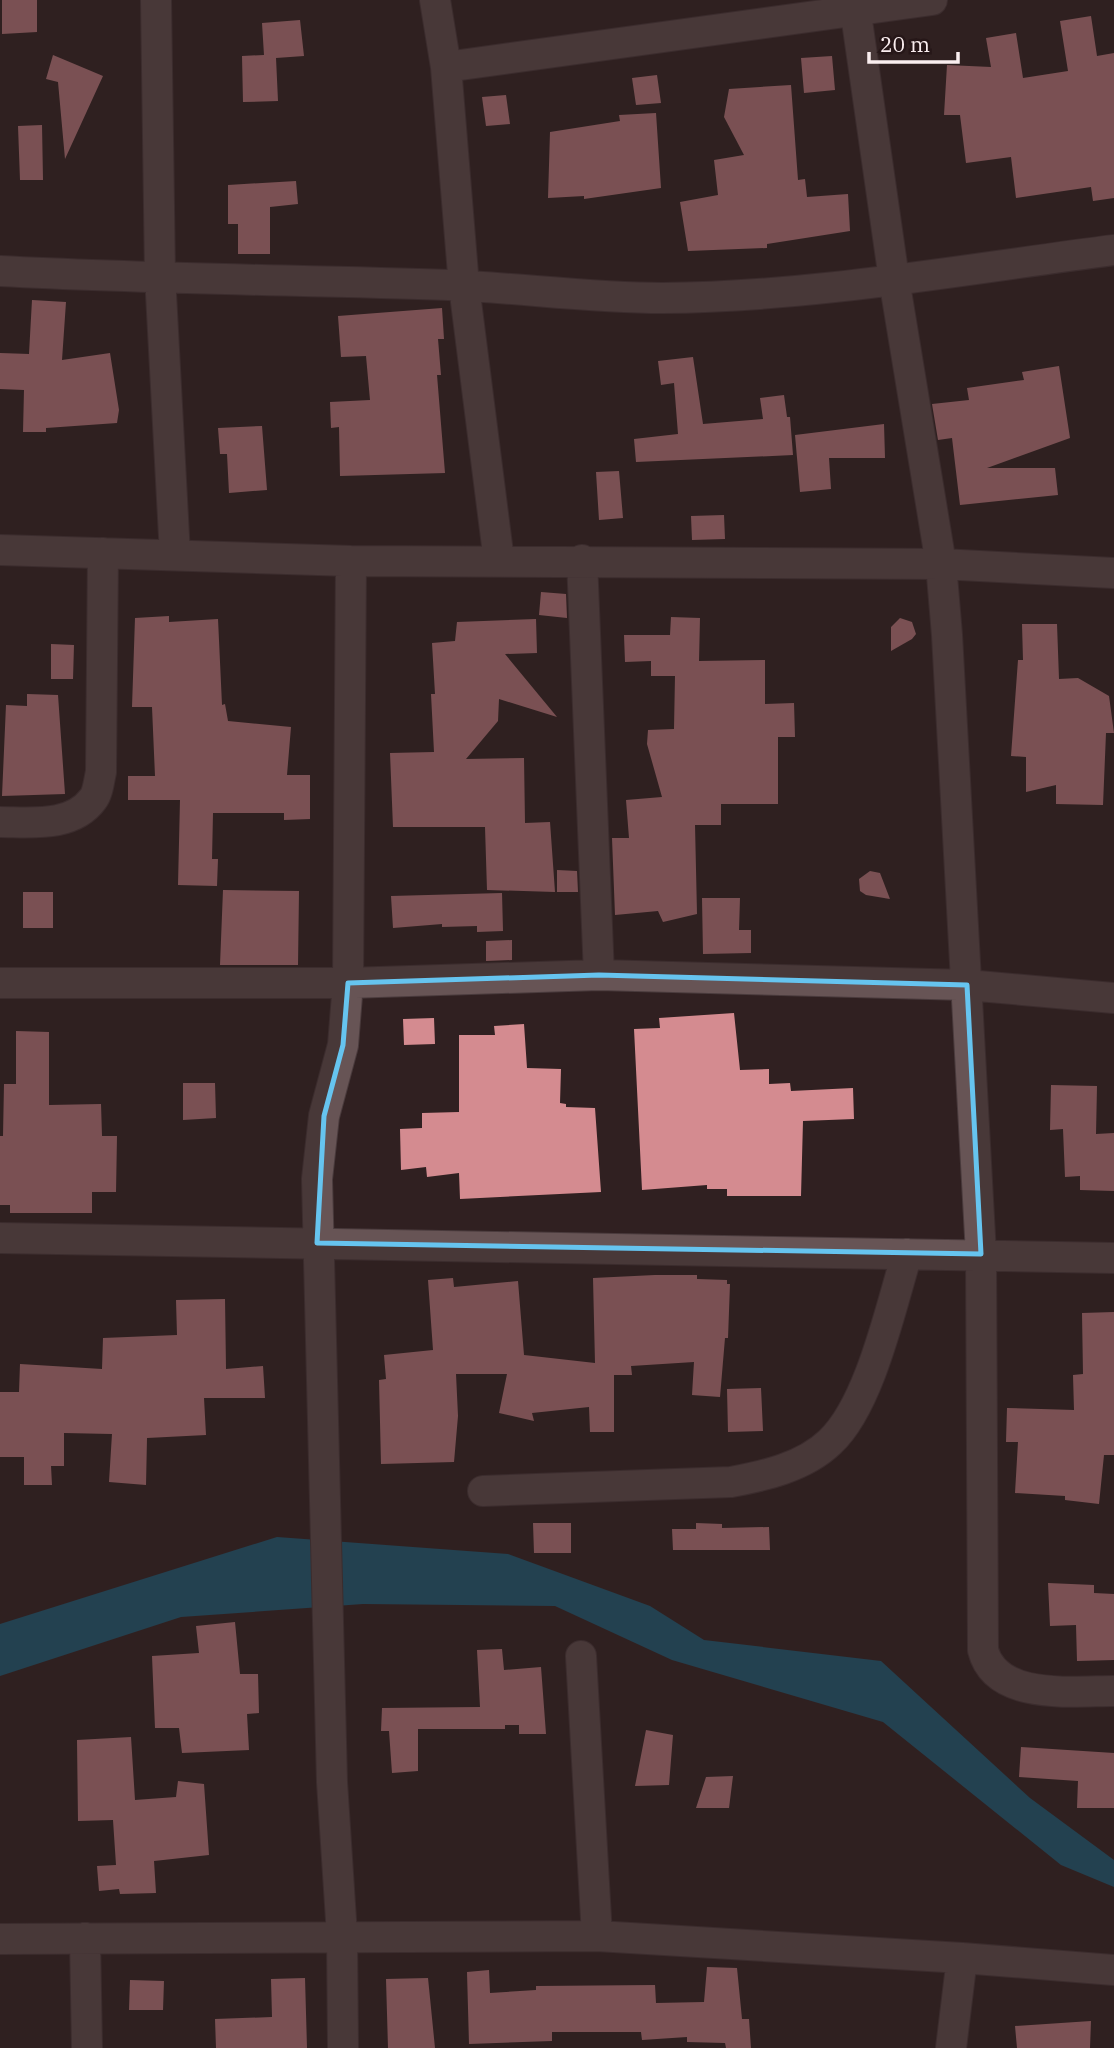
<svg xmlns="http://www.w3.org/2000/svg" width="1114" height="2048" viewBox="0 0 1114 2048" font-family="'IBM Plex Serif',serif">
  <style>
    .water { fill: #166889 }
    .building { fill: #d48b90 }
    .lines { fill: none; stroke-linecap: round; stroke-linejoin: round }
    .street-casing { stroke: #4a3b3d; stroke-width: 32 }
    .street { stroke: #675455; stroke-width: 30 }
    .marked { fill: none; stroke: #66c4ef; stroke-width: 5; stroke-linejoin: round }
  </style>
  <rect width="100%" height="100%" fill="#302021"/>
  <!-- water -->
  <path class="water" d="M 277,1537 L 508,1554 L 650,1606 L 704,1640 L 881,1661 L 1030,1798 L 1114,1860 L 1114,1887 L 1061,1865 L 883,1722 L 672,1660 L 555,1606 L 363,1604 L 181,1617 L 0,1676 L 0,1624 Z"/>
  <!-- building -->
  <path class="building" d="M 2,0 L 37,0 L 37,32 L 2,34 Z
    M 1091,16 L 1097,56 L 1114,53 L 1114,198 L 1093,201 L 1091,187 L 1016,198 L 1011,157 L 966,163 L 960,115 L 944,115 L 947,65 L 991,67 L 986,38 L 1016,33 L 1023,78 L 1068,71 L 1060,21 Z
    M 300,20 L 304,56 L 276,58 L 278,101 L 243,102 L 242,56 L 264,55 L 262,23 Z
    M 53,55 L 103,76 L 65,159 L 58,82 L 46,79 Z
    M 832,56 L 835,90 L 804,93 L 801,58 Z
    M 657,75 L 661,103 L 636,105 L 632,78 Z
    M 791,85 L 798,180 L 805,179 L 807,197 L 848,194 L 850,231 L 767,244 L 767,248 L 688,251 L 680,202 L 718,195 L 714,160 L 744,155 L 724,117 L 729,89 Z
    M 506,95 L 510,124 L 486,126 L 482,97 Z
    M 656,113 L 661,188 L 584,199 L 584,196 L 548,198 L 550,132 L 620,121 L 619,115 Z
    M 42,125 L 43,180 L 20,180 L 18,126 Z
    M 296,181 L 298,204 L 270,207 L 270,254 L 238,254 L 238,224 L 228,224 L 228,185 Z
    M 32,300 L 66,302 L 62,360 L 110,353 L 119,410 L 117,423 L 46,428 L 46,432 L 23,432 L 24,390 L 0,389 L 0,353 L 29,354 Z
    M 442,308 L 444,339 L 438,339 L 441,375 L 437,375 L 445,473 L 340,476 L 339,427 L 331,428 L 330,402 L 370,400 L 366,356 L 341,357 L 338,316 Z
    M 693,357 L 703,424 L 763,419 L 760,398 L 784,395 L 787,417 L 790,417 L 793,455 L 636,462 L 634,439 L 678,434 L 674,383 L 661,385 L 658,361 Z
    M 1059,366 L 1070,438 L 987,468 L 1055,468 L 1058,495 L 960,505 L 952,438 L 938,440 L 932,404 L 969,400 L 967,388 L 1024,380 L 1022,372 Z
    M 884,424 L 885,458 L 829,458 L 831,489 L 800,492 L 795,435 Z
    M 262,426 L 267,490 L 229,493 L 227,454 L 220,454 L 218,428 Z
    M 619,471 L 623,518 L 599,520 L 596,472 Z
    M 724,515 L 725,539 L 692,540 L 691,516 Z
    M 541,592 L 566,594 L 567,618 L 539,615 Z
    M 169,616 L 169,622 L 218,619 L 222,705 L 225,704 L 228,721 L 291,727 L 287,775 L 310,775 L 310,819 L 284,820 L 284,813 L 213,813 L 212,859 L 218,859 L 217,886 L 178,885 L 180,800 L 128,800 L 128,776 L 155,776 L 152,707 L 132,707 L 135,618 Z
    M 671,617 L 700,618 L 699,661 L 765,660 L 765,704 L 794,703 L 795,737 L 778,737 L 778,804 L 721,804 L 721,825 L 695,825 L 697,914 L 663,922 L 658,911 L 615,915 L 612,838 L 629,838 L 626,800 L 662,797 L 647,744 L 648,730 L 674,729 L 675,676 L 651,676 L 651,661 L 625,662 L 624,635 L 670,635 Z
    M 900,618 L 912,622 L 916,634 L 912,639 L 891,651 L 891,627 Z
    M 536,619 L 537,653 L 505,654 L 557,717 L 499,699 L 498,721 L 466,759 L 524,758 L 525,823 L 550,822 L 555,892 L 487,890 L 485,827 L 393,827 L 390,753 L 434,752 L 431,694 L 435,694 L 432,643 L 455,641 L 457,622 Z
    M 1022,624 L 1057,624 L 1059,679 L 1078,678 L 1109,696 L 1114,733 L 1106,733 L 1103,805 L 1056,804 L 1056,785 L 1026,792 L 1026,757 L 1011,756 L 1018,660 L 1023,660 Z
    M 51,644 L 74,645 L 73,679 L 51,679 Z
    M 27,694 L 58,695 L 65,794 L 2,796 L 6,705 L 27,706 Z
    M 557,870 L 577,871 L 578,892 L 557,892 Z
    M 870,871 L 880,873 L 890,899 L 866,895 L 860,891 L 859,879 Z
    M 223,890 L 299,891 L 298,965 L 220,965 Z
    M 23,892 L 53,892 L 53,928 L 23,928 Z
    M 502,893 L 503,931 L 477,932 L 477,926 L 442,927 L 442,924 L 393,928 L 391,896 Z
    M 702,898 L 740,898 L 739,930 L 751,930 L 751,953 L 703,954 Z
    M 512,940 L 512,960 L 486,961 L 486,941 Z
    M 734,1013 L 740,1070 L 769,1069 L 769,1084 L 790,1083 L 791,1091 L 853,1088 L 854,1119 L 803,1121 L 801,1196 L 727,1196 L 727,1189 L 707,1189 L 707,1185 L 642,1190 L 634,1029 L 660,1028 L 659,1018 Z
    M 434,1018 L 435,1044 L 404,1045 L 403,1019 Z
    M 524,1024 L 527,1068 L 561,1069 L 560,1103 L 566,1104 L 566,1107 L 595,1108 L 601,1192 L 460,1199 L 459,1173 L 427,1177 L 426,1167 L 401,1170 L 400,1129 L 422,1128 L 422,1113 L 459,1112 L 459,1035 L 495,1035 L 494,1026 Z
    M 16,1031 L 49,1032 L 49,1105 L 101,1104 L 102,1136 L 117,1136 L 116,1192 L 92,1192 L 92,1213 L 10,1213 L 10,1205 L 0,1205 L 0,1136 L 3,1136 L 4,1084 L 16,1084 Z
    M 183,1083 L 215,1083 L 216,1118 L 183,1120 Z
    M 1051,1085 L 1097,1086 L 1096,1134 L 1114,1133 L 1114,1191 L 1080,1190 L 1080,1176 L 1065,1177 L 1063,1129 L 1050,1130 Z
    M 655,1275 L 697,1275 L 697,1279 L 727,1280 L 727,1284 L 730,1284 L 728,1338 L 725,1338 L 720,1397 L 692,1395 L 694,1362 L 631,1366 L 632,1375 L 614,1375 L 614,1432 L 590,1432 L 589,1407 L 532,1413 L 534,1421 L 499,1413 L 507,1374 L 456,1374 L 458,1416 L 454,1462 L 381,1464 L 379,1380 L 386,1379 L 384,1355 L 433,1350 L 428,1280 L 453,1278 L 454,1287 L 518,1281 L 524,1355 L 595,1363 L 593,1278 Z
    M 225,1299 L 226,1369 L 263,1366 L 265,1398 L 204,1398 L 206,1435 L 147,1438 L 146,1485 L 109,1482 L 112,1434 L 64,1433 L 64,1466 L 51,1466 L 52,1485 L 24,1485 L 24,1457 L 0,1457 L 0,1392 L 19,1392 L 20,1364 L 102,1369 L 103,1338 L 177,1335 L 176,1300 Z
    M 1114,1312 L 1114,1455 L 1104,1455 L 1099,1504 L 1065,1500 L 1065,1496 L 1015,1493 L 1018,1442 L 1006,1442 L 1007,1408 L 1074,1410 L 1073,1375 L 1083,1374 L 1082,1313 Z
    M 761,1388 L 763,1431 L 728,1432 L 727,1389 Z
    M 533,1523 L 571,1523 L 571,1553 L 534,1553 Z
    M 696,1523 L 722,1524 L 722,1528 L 769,1527 L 770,1550 L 673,1550 L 672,1529 L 696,1529 Z
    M 1048,1583 L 1094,1585 L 1094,1593 L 1114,1594 L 1114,1660 L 1077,1661 L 1076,1625 L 1050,1626 Z
    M 235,1622 L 240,1674 L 258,1674 L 259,1713 L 247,1714 L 249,1750 L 182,1753 L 179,1728 L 155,1728 L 152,1656 L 199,1653 L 196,1626 Z
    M 502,1649 L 504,1670 L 541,1667 L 546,1734 L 519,1734 L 519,1725 L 505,1725 L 505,1729 L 418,1729 L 418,1771 L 392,1773 L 389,1731 L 381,1731 L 382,1708 L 480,1707 L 477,1650 Z
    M 646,1730 L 673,1735 L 669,1785 L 635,1786 Z
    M 131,1737 L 135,1800 L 176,1797 L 178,1781 L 204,1784 L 209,1855 L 154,1861 L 156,1893 L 120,1894 L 119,1889 L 99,1891 L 97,1866 L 116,1865 L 113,1820 L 78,1821 L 77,1740 Z
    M 1021,1747 L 1114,1753 L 1114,1808 L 1077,1808 L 1078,1781 L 1019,1777 Z
    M 733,1776 L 729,1808 L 696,1808 L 706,1777 Z
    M 707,1967 L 737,1968 L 742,2019 L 749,2019 L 751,2048 L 726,2048 L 725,2043 L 687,2042 L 687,2037 L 642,2040 L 641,2032 L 552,2032 L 552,2041 L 469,2044 L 467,1972 L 489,1970 L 490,1993 L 536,1990 L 536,1986 L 655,1985 L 656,2003 L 704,2002 Z
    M 305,1978 L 307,2048 L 216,2048 L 215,2019 L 272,2017 L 271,1979 Z
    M 428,1978 L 435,2048 L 388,2048 L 386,1979 Z
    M 130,1980 L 164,1981 L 163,2010 L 129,2010 Z
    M 1091,2021 L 1090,2048 L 1017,2048 L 1015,2026 Z"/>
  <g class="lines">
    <!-- street casing -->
    <g class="street-casing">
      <path id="street" d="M 156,0 L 160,275 L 175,555
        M 435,0 L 446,67 L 464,286 L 499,561
        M 854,0 L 894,279 L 941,564 L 947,635 L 981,1254 L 983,1650 C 996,1701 1073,1691 1114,1691
        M 446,67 L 932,0
        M 0,271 C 149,279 299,280 449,285 C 520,288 590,298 662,298 C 813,297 965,269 1114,250
        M 0,550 L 351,561 L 941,564 L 1114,573
        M 582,560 L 599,975
        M 0,822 C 30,822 72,828 93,799 C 98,793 99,780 101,772 L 103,553
        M 0,983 L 348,983 L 599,975 L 967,985 L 1114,998
        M 0,1238 L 1114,1258
        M 483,1491 L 731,1482 C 764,1476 804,1467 830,1442 C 870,1405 891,1306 907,1254
        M 581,1656 L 597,1936
        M 85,1938 L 87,2048
        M 0,1939 L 597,1936 L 962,1958 L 1114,1970
        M 343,2048 L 342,1935 L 332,1782 L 317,1179 L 324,1116 L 343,1045 L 348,983 L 351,561
        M 951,2048 L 962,1958"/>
    </g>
    <!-- street -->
    <use href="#street" class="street"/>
  </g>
  <!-- marked area -->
  <path d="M0 0H1114V2048H0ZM 599,975 L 967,985 L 981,1254 L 317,1243 L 324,1116 L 343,1045 L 348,983 Z" fill="#302021" fill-opacity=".55" fill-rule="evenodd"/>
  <path class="marked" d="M 599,975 L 967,985 L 981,1254 L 317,1243 L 324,1116 L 343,1045 L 348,983 Z"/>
  <!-- scale -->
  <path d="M869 52v10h89v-10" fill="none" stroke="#faeeef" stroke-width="3.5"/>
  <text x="880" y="52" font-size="21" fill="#faeeef" stroke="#261718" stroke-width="5" paint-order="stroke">20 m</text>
</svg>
